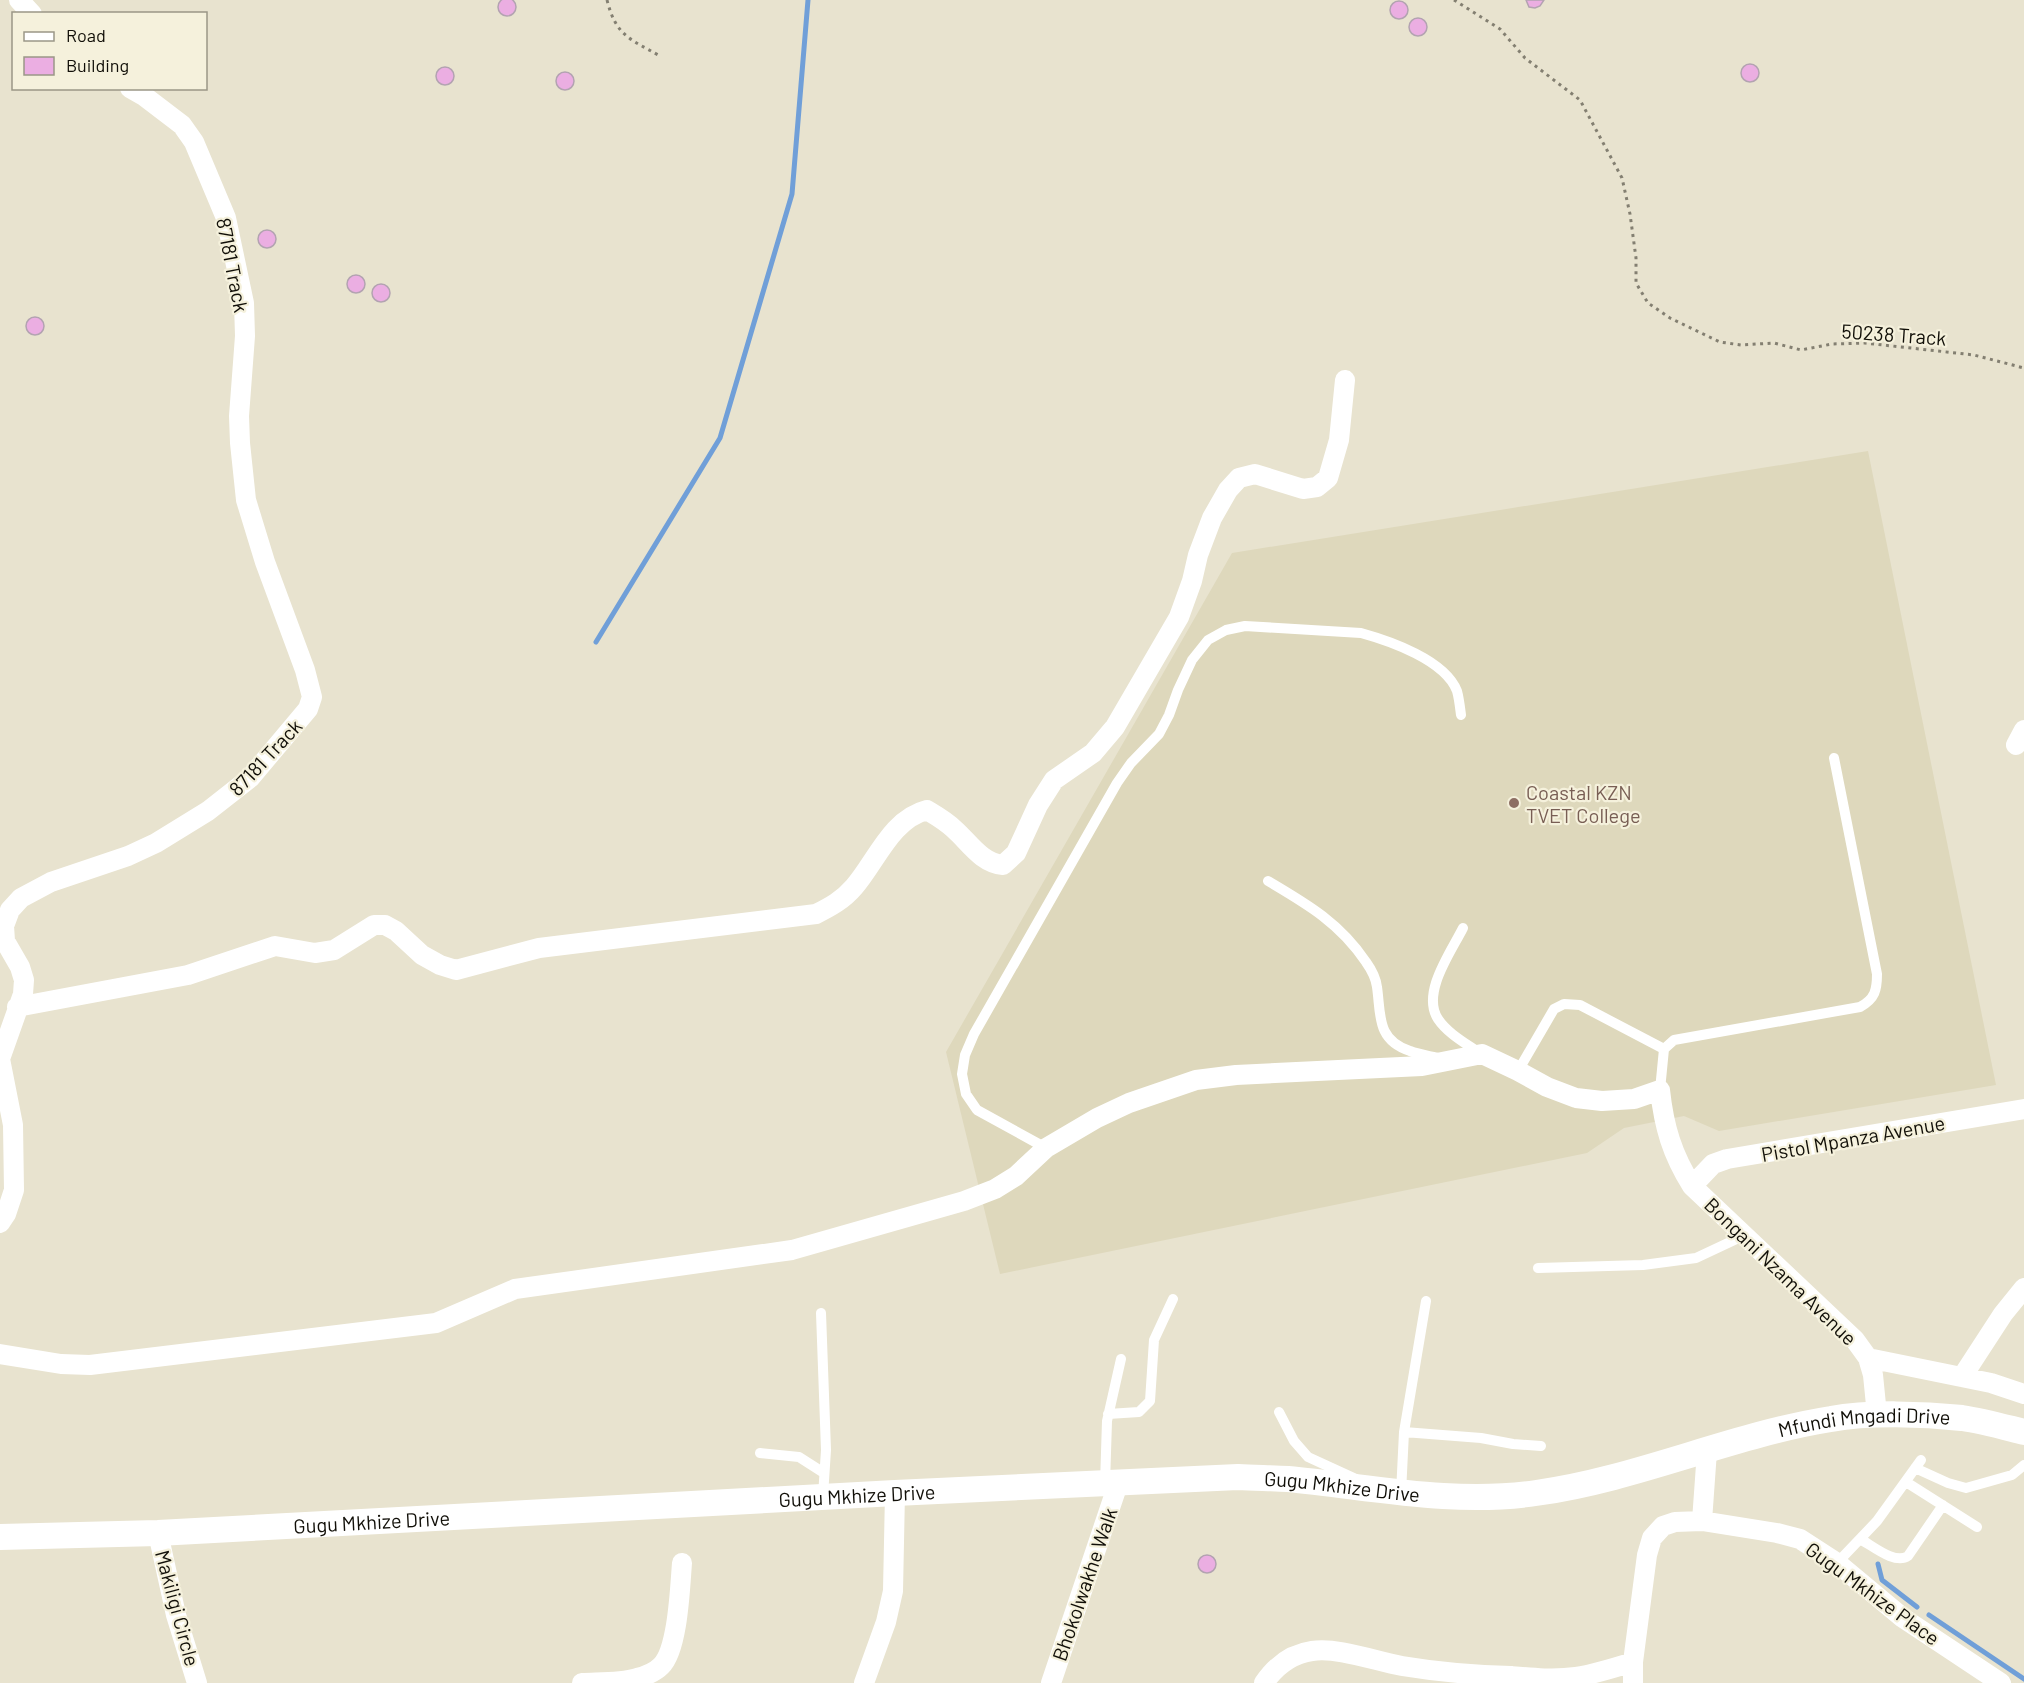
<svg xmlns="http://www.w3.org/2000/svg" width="2024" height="1683" viewBox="0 0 2024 1683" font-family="Barlow,sans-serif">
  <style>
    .built { fill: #ded8bc }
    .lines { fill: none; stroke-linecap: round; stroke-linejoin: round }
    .stream { stroke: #709fd8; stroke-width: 5 }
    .building { fill: #ebaee2; stroke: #b3a3b1; stroke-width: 1.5 }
    .path { stroke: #837f71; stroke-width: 3; stroke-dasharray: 3 4.5; stroke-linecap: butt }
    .service { stroke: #fff; stroke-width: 10 }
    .minor { stroke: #fff; stroke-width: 20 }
    .tertiary { stroke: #fff; stroke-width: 26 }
    .education-dot { fill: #8d6e63; stroke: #f5f1dc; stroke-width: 2 }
    .labels { text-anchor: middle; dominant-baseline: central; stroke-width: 4.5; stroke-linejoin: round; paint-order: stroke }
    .street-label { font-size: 20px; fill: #110f08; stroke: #f5f1dc }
    .education-label { font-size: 20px; fill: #785e54; stroke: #f5f1dc; text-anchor: start }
  </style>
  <rect width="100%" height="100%" fill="#e8e3cf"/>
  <!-- built -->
  <path class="built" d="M 1868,451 L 1996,1085 L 1719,1131 L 1684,1116 L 1624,1128 L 1587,1153 L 1000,1274 L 946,1052 L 1232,553 Z"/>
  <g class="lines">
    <!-- stream -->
    <path class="stream" d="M 596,642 L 720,438 L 792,194 L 808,0
      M 1878,1564 L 1882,1580 L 1917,1607
      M 1929,1615 L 2024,1679"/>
  </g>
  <!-- building -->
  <path class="building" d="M498 7a9 9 0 1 1 18 0a9 9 0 1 1-18 0Z
    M 1526,0 L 1544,0 L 1540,6 L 1535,8 L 1529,7 Z
    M1390 10a9 9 0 1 1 18 0a9 9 0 1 1-18 0Z
    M1409 27a9 9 0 1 1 18 0a9 9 0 1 1-18 0Z
    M1741 73a9 9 0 1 1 18 0a9 9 0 1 1-18 0Z
    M436 76a9 9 0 1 1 18 0a9 9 0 1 1-18 0Z
    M556 81a9 9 0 1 1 18 0a9 9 0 1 1-18 0Z
    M258 239a9 9 0 1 1 18 0a9 9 0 1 1-18 0Z
    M347 284a9 9 0 1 1 18 0a9 9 0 1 1-18 0Z
    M372 293a9 9 0 1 1 18 0a9 9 0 1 1-18 0Z
    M26 326a9 9 0 1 1 18 0a9 9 0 1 1-18 0Z
    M1198 1564a9 9 0 1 1 18 0a9 9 0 1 1-18 0Z"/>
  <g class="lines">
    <!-- path -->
    <path class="path" d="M 607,0 C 616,36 630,39 660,56
      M 1454,0 L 1500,29 L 1525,58 L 1580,100 L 1622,178 L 1630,214 L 1636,258 L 1636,283 L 1648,303 L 1670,318 L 1720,342 L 1741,345 L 1774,343 L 1801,350 L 1832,344 L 1865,343 L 1974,355 L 2024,368"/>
    <!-- service -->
    <path class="service" d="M 1268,881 C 1307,904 1340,923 1366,962 C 1371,969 1376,979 1377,987 C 1381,1014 1376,1040 1410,1051 C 1420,1055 1431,1056 1442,1059
      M 1463,928 C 1451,952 1421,993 1438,1019 C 1448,1034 1467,1044 1481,1054
      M 1518,1071 L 1554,1009 L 1564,1004 L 1580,1005 L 1664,1049
      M 1660,1090 L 1664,1049 L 1674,1040 L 1860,1007 C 1875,999 1877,990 1877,974 L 1834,758
      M 1046,1148 L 977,1110 L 966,1094 L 962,1074 L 965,1055 L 974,1034 L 1117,783 L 1131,763 L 1159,734 L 1169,715 L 1178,690 L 1192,660 L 1208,640 L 1226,630 L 1245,626 L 1361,633 C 1390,641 1445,660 1457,691 C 1459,698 1460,707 1461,715
      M 1538,1268 L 1643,1265 L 1696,1258 L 1745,1235
      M 821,1313 L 826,1450 L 823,1496
      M 1279,1412 L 1294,1441 L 1308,1457 L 1356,1479
      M 1108,1414 L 1139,1412 L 1150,1401 L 1154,1340 L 1173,1299
      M 1404,1432 L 1481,1438 L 1513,1444 L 1541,1446
      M 760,1453 L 799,1457 L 824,1473
      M 1915,1468 L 1948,1483 L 1966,1488 L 2012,1475 L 2024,1465
      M 1906,1482 L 1977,1527
      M 1105,1484 L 1107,1421 L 1121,1359
      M 1401,1493 L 1404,1432 L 1426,1301
      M 1860,1539 C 1873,1546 1895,1565 1908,1556 L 1943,1505
      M 1837,1563 L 1877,1521 L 1921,1460"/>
    <!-- minor -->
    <path class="minor" d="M 19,0 L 32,14
      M 2016,745 L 2024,730
      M 17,1007 L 188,975 L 275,946 L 315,953 L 334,950 L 374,925 L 385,925 L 396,931 L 422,955 L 440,965 L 456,970 L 539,948 L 816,914 C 830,907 843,900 854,887 C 876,862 891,819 927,810 C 937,816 946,821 954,829 C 969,842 981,863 1003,865 L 1016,853 L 1038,805 L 1054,780 L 1093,753 L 1115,727 L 1179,617 L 1192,581 L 1198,555 L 1212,518 L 1228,490 L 1239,478 L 1255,474 L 1303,489 L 1317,487 L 1328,478 L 1339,440 L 1345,380
      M 1692,1186 L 1713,1164 L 1727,1159 L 2024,1109
      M 0,1223 L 6,1214 L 14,1190 L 13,1125 L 0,1059 L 23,994 L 24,980 L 20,967 L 5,941 L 4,926 L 10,910 L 21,898 L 51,882 L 128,856 L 156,843 L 208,811 L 250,778 L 308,709 L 312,697 L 305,670 L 265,562 L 246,500 L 240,443 L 239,416 L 245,336 L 244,303 L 226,218 L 194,142 L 182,125 L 144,96 L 130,88
      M 0,1354 L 61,1364 L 90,1365 L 436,1323 L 515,1289 L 792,1250 L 964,1201 L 995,1189 L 1016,1176 L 1046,1148 L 1097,1118 L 1129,1103 L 1196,1080 L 1236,1075 L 1422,1066 L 1482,1054 L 1518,1071 L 1547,1087 L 1576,1098 L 1602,1101 L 1634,1099 L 1660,1090 C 1664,1127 1672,1154 1692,1186 L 1855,1340 L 1868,1358 L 1873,1375 L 1877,1415
      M 1868,1358 L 1991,1383 L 2024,1394
      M 1962,1377 L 2003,1314 L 2024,1288
      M 1702,1521 L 1707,1451
      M 158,1533 L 176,1615 L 197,1683
      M 582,1683 C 599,1682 620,1683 637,1678 C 645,1676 655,1672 661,1666 C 678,1650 680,1587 682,1563
      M 864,1683 L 886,1622 L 893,1591 L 895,1493
      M 1051,1683 L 1118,1484
      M 1264,1683 C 1275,1667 1291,1654 1312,1651 C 1338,1647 1375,1661 1402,1666 C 1438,1672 1475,1675 1511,1676 C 1533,1678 1554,1680 1576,1677 C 1595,1674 1614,1668 1633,1662
      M 1633,1683 L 1633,1662 L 1647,1555 L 1652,1538 L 1663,1526 L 1675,1522 L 1702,1521 L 1777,1533 L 1800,1539 L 1837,1563 L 1903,1618 L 2001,1683"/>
    <!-- tertiary -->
    <path class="tertiary" id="s1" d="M 0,1537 L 158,1533 L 895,1493 L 1238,1477 C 1255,1478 1272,1478 1288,1479 C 1371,1487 1453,1505 1536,1493 C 1637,1479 1731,1435 1831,1419 C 1869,1412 1924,1414 1962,1418 C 1983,1421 2004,1427 2024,1432"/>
  </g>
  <!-- markers -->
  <circle class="education-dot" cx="1514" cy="803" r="6"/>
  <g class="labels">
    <!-- street labels -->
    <g class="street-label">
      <text transform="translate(233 265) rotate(79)">87181 Track</text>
      <text transform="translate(1894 334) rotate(4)">50238 Track</text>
      <text transform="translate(265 757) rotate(-47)">87181 Track</text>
      <text transform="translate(1853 1138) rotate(-10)">Pistol Mpanza Avenue</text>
      <text transform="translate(1781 1271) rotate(44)">Bongani Nzama Avenue</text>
      <text stroke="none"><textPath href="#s1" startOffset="1876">Mfundi Mngadi Drive</textPath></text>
      <text stroke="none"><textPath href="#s1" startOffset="1344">Gugu Mkhize Drive</textPath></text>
      <text stroke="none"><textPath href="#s1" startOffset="858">Gugu Mkhize Drive</textPath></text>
      <text stroke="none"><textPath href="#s1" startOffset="372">Gugu Mkhize Drive</textPath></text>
      <text transform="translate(1084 1584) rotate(-71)">Bhokolwakhe Walk</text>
      <text transform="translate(1873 1593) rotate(36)">Gugu Mkhize Place</text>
      <text transform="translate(178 1608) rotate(75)">Makiligi Circle</text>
    </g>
    <!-- education labels -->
    <g class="education-label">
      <text x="1526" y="792">Coastal KZN<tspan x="1526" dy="23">TVET College</tspan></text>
    </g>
  </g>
  <!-- legend -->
  <rect x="12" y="12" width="195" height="78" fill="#f5f1dc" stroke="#9a9787" stroke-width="1.5"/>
  <rect x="24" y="32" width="30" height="9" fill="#ffffff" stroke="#9a9787" stroke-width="1.5"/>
  <text x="66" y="42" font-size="18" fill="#110f08">Road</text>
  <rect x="24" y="57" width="30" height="18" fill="#ebaee2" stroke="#9a9787" stroke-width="1.5"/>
  <text x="66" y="72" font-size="18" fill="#110f08">Building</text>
</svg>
